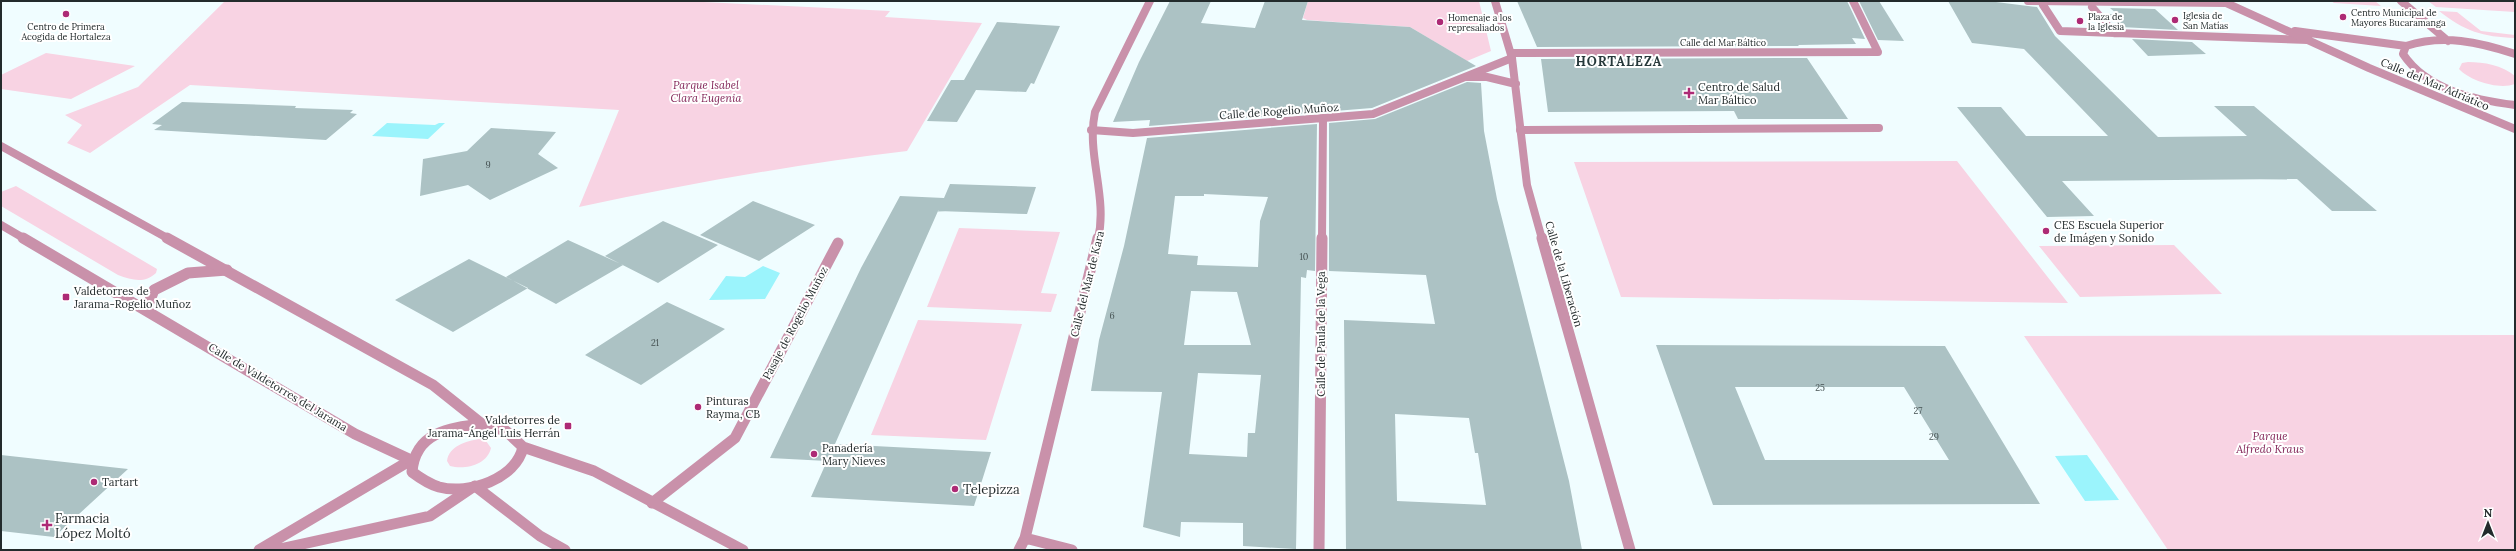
<svg xmlns="http://www.w3.org/2000/svg" width="2516" height="551" viewBox="0 0 2516 551" font-family="Lora,serif">
  <style>
    .green { fill: #f8d3e3 }
    .water { fill: #9bf4fc }
    .building { fill: #acc2c4; fill-rule: evenodd }
    .lines { fill: none; stroke-linecap: round; stroke-linejoin: round }
    .service-far1 { stroke: #c991aa; stroke-width: 8 }
    .service { stroke: #c991aa; stroke-width: 11 }
    .pedestrian { stroke: #c991aa; stroke-width: 8 }
    .minor-far1 { stroke: #c991aa; stroke-width: 8 }
    .minor { stroke: #c991aa; stroke-width: 11 }
    .tertiary-far1 { stroke: #c991aa; stroke-width: 8 }
    .tertiary { stroke: #c991aa; stroke-width: 11 }
    .poi-dot { fill: #ad2a75; stroke: #fff; stroke-width: 1.5 }
    .labels { text-anchor: middle; dominant-baseline: central; stroke-width: 4; stroke-linejoin: round; paint-order: stroke }
    .far-poi-label { font-size: 9px; fill: #232b2c; stroke: #fff; text-anchor: start }
    .far-street-label { font-size: 9px; fill: #232b2c; stroke: #fff }
    .number-label { font-size: 9px; fill: #455152 }
    .street-label { font-size: 11px; fill: #232b2c; stroke: #fff }
    .park-label { font-size: 11px; font-style: italic; fill: #832659; stroke: #fff }
    .poi-label { font-size: 11px; fill: #232b2c; stroke: #fff; text-anchor: start }
    .far-district-label { font-size: 13px; font-weight: bold; letter-spacing: 1px; fill: #27393b; stroke: #fff }
    .near-poi-label { font-size: 13px; fill: #232b2c; stroke: #fff; text-anchor: start }
  </style>
  <rect width="100%" height="100%" fill="#f0fdff"/>
  <!-- green -->
  <path class="green" d="M 225,1 L 683,1 L 890,11 L 885,17 L 982,23 L 907,151 C 797,164 688,184 579,207 L 619,110 L 190,85 L 90,153 L 67,143 L 82,125 L 65,115 L 138,87 Z
    M 1308,1 L 1479,1 L 1491,51 L 1467,61 L 1410,27 L 1307,20 L 1303,18 Z
    M 2331,1 L 2375,1 L 2381,6 L 2334,3 Z
    M 2428,1 L 2515,1 L 2515,12 L 2436,7 Z
    M 2439,11 L 2457,12 L 2481,31 L 2515,35 L 2515,38 C 2483,37 2464,31 2439,11 Z
    M 46,53 L 135,66 L 71,99 L 1,89 L 1,75 Z
    M 2468,62 C 2484,62 2502,65 2515,76 L 2515,84 C 2499,90 2470,81 2459,69 L 2462,63 Z
    M 1957,161 L 2068,303 L 1621,297 L 1574,162 Z
    M 16,186 L 157,269 L 156,273 C 144,284 132,280 118,275 L 1,206 L 1,192 Z
    M 959,228 L 1060,232 L 1041,293 L 1057,294 L 1051,312 L 927,307 Z
    M 2174,245 L 2222,294 L 2080,297 L 2039,246 Z
    M 918,320 L 1022,324 L 986,440 L 871,435 Z
    M 2515,335 L 2515,550 L 2168,550 L 2024,336 Z
    M 479,439 L 486,441 L 491,448 C 487,465 465,470 450,466 L 447,461 C 449,446 466,441 479,439 Z"/>
  <!-- water -->
  <path class="water" d="M 387,123 L 435,125 L 439,123 L 445,123 L 428,139 L 372,136 Z
    M 763,266 L 780,273 L 765,299 L 709,300 L 726,276 L 745,277 Z
    M 2087,455 L 2119,500 L 2085,501 L 2055,456 Z"/>
  <!-- building -->
  <path class="building" d="M 1170,1 L 1211,1 L 1201,23 L 1255,28 L 1265,1 L 1308,1 L 1302,20 L 1410,27 L 1476,66 L 1372,108 L 1149,126 L 1150,120 L 1113,122 L 1139,62 Z
    M 1517,1 L 1847,1 L 1865,39 L 1852,38 L 1856,44 L 1798,45 L 1799,46 L 1537,47 Z
    M 1859,1 L 1879,1 L 1904,41 L 1878,40 Z
    M 1948,1 L 1988,1 L 2037,7 L 2055,36 L 2158,137 L 2247,136 L 2214,106 L 2254,106 L 2377,211 L 2332,211 L 2297,179 L 2062,181 L 2094,216 L 2047,217 L 1957,107 L 2001,107 L 2026,136 L 2108,136 L 2024,49 L 1972,43 Z
    M 2110,8 L 2155,9 L 2178,30 L 2121,27 L 2108,14 L 2117,14 Z
    M 997,22 L 1060,26 L 1034,84 L 1031,83 L 1026,92 L 976,90 L 957,122 L 927,121 L 951,80 L 964,80 Z
    M 2132,39 L 2192,42 L 2206,54 L 2148,56 Z
    M 1807,58 L 1848,119 L 1738,119 L 1734,111 L 1548,112 L 1541,59 Z
    M 1467,82 L 1481,83 L 1484,131 L 1497,199 L 1569,481 L 1582,550 L 1346,550 L 1344,320 L 1435,324 L 1426,275 L 1329,271 L 1329,123 L 1375,119 ZM 1395,414 L 1469,418 L 1475,453 L 1478,453 L 1486,505 L 1397,501 Z
    M 182,102 L 296,106 L 295,108 L 353,110 L 350,113 L 357,114 L 326,140 L 154,130 L 162,125 L 152,124 Z
    M 1317,124 L 1315,271 L 1307,270 L 1306,278 L 1301,277 L 1296,549 L 1243,546 L 1243,523 L 1181,522 L 1180,537 L 1143,527 L 1162,392 L 1091,391 L 1099,340 L 1124,246 L 1147,138 ZM 1204,194 L 1268,197 L 1260,221 L 1258,267 L 1197,265 L 1198,256 L 1168,254 L 1175,196 L 1204,196 ZM 1191,291 L 1237,292 L 1251,345 L 1184,345 ZM 1198,373 L 1261,375 L 1255,433 L 1248,433 L 1247,457 L 1189,454 Z
    M 491,128 L 556,132 L 538,154 L 558,168 L 490,200 L 468,185 L 420,196 L 423,159 L 467,151 Z
    M 950,184 L 1036,187 L 1027,214 L 938,211 L 942,202 L 835,444 L 991,452 L 974,506 L 811,497 L 827,461 L 770,458 L 861,268 L 900,196 L 944,198 Z
    M 753,201 L 815,225 L 759,261 L 700,235 Z
    M 663,221 L 718,245 L 658,283 L 605,256 Z
    M 568,240 L 623,265 L 556,304 L 506,277 Z
    M 469,259 L 528,288 L 453,332 L 395,300 Z
    M 667,302 L 725,329 L 641,385 L 585,355 Z
    M 1656,345 L 1945,346 L 2040,504 L 1713,505 ZM 1735,387 L 1904,387 L 1949,460 L 1765,460 Z
    M 1,455 L 128,469 L 54,537 L 1,531 Z"/>
  <g class="lines">
    <!-- service-far1 -->
    <path class="service-far1" d="M 1520,130 L 1879,128"/>
    <!-- service -->
    <path class="service" d="M 652,503 L 735,438 L 838,243"/>
    <!-- pedestrian -->
    <path class="pedestrian" d="M 2043,5 L 2060,31 L 2308,40
      M 2092,7 L 2114,33"/>
    <!-- minor-far1 -->
    <path class="minor-far1" d="M 1495,1 L 1512,58 L 1527,185 L 1542,239
      M 2028,1 L 2226,3
      M 2222,1 L 2369,68 L 2515,129
      M 2401,1 L 2448,41
      M 2295,31 L 2406,46
      M 1511,53 L 1878,52 L 1853,1
      M 2515,54 C 2479,42 2443,34 2406,46 L 2403,54 C 2427,90 2475,100 2515,105
      M 1468,77 L 1487,77 L 1516,84
      M 1091,130 L 1133,133 L 1373,114 L 1512,58
      M 1098,239 C 1108,197 1086,154 1095,112 L 1150,1
      M 1322,239 L 1323,119"/>
    <!-- minor -->
    <path class="minor" d="M 1542,238 L 1630,550
      M 146,310 L 154,290 L 188,273 L 227,270
      M 1025,538 L 1072,550
      M 259,550 L 411,460
      M 275,550 L 430,516 L 473,487
      M 1019,550 L 1025,538 L 1098,238
      M 1319,550 L 1322,238"/>
    <!-- tertiary-far1 -->
    <path class="tertiary-far1" d="M 1,146 L 169,239
      M 1,225 L 25,239"/>
    <!-- tertiary -->
    <path class="tertiary" d="M 23,238 L 355,434 L 411,460
      M 167,238 L 433,385 L 482,424
      M 482,424 L 506,431 L 523,447 C 516,479 469,495 439,487 C 429,484 420,478 412,472 C 415,432 449,428 482,424 Z
      M 523,447 L 594,471 L 743,550
      M 475,486 L 540,536 L 565,550"/>
  </g>
  <!-- markers -->
  <g class="poi-dot">
    <circle cx="66" cy="14" r="4"/>
    <circle cx="2343" cy="17" r="4"/>
    <circle cx="2175" cy="20" r="4"/>
    <circle cx="2080" cy="21" r="4"/>
    <circle cx="1440" cy="22" r="4"/>
    <path d="M1687 87h4v4h4v4h-4v4h-4v-4h-4v-4h4z"/>
    <circle cx="2046" cy="231" r="4"/>
    <rect x="62" y="293" width="8" height="8" rx="2"/>
    <circle cx="698" cy="407" r="4"/>
    <rect x="564" y="422" width="8" height="8" rx="2"/>
    <circle cx="814" cy="454" r="4"/>
    <circle cx="94" cy="482" r="4"/>
    <circle cx="955" cy="489" r="4"/>
    <path d="M45 519h4v4h4v4h-4v4h-4v-4h-4v-4h4z"/>
  </g>
  <g class="labels">
    <!-- far-poi labels -->
    <g class="far-poi-label">
      <text x="2351" y="12">Centro Municipal de<tspan x="2351" dy="10">Mayores Bucaramanga</tspan></text>
      <text x="2183" y="15">Iglesia de<tspan x="2183" dy="10">San Matías</tspan></text>
      <text x="2088" y="16">Plaza de<tspan x="2088" dy="10">la Iglesia</tspan></text>
      <text x="1448" y="17">Homenaje a los<tspan x="1448" dy="10">represaliados</tspan></text>
      <text x="66" y="26" text-anchor="middle">Centro de Primera<tspan x="66" dy="10">Acogida de Hortaleza</tspan></text>
    </g>
    <!-- far-street labels -->
    <g class="far-street-label">
      <text x="1723" y="42">Calle del Mar Báltico</text>
    </g>
    <!-- number labels -->
    <g class="number-label">
      <text x="488" y="164">9</text>
      <text x="1304" y="256">10</text>
      <text x="1112" y="315">6</text>
      <text x="655" y="342">21</text>
      <text x="1820" y="387">25</text>
      <text x="1918" y="410">27</text>
      <text x="1934" y="436">29</text>
    </g>
    <!-- street labels -->
    <g class="street-label">
      <text transform="translate(2435 84) rotate(23)">Calle del Mar Adriático</text>
      <text transform="translate(1279 111) rotate(-4)">Calle de Rogelio Muñoz</text>
      <text transform="translate(1564 274) rotate(74)">Calle de la Liberación</text>
      <text transform="translate(1087 284) rotate(-76)">Calle del Mar de Kara</text>
      <text transform="translate(795 323) rotate(-62)">Pasaje de Rogelio Muñoz</text>
      <text transform="translate(1321 334) rotate(-90)">Calle de Paula de la Vega</text>
      <text transform="translate(278 387) rotate(31)">Calle de Valdetorres del Jarama</text>
    </g>
    <!-- park labels -->
    <g class="park-label">
      <text x="706" y="85">Parque Isabel<tspan x="706" dy="13">Clara Eugenia</tspan></text>
      <text x="2270" y="436">Parque<tspan x="2270" dy="13">Alfredo Kraus</tspan></text>
    </g>
    <!-- poi labels -->
    <g class="poi-label">
      <text x="1698" y="87">Centro de Salud<tspan x="1698" dy="13">Mar Báltico</tspan></text>
      <text x="2054" y="225">CES Escuela Superior<tspan x="2054" dy="13">de Imágen y Sonido</tspan></text>
      <text x="74" y="291">Valdetorres de<tspan x="74" dy="13">Jarama-Rogelio Muñoz</tspan></text>
      <text x="706" y="401">Pinturas<tspan x="706" dy="13">Rayma, CB</tspan></text>
      <text x="560" y="420" text-anchor="end">Valdetorres de<tspan x="560" dy="13">Jarama-Ángel Luis Herrán</tspan></text>
      <text x="822" y="448">Panadería<tspan x="822" dy="13">Mary Nieves</tspan></text>
      <text x="102" y="482">Tartart</text>
    </g>
    <!-- far-district labels -->
    <g class="far-district-label">
      <text x="1619" y="61">HORTALEZA</text>
    </g>
    <!-- near-poi labels -->
    <g class="near-poi-label">
      <text x="963" y="489">Telepizza</text>
      <text x="55" y="518">Farmacia<tspan x="55" dy="15">López Moltó</tspan></text>
    </g>
  </g>
  <!-- border -->
  <rect width="2516" height="551" fill="none" stroke="#232b2c" stroke-width="4"/>
  <!-- north arrow -->
  <g transform="translate(2488 523)" stroke="#ffffff" stroke-width="3" paint-order="stroke">
  <path d="M0-3L7 15L0 10L-7 15Z" fill="#232b2c"/>
  <text y="-6" font-size="11" font-weight="bold" text-anchor="middle" fill="#232b2c">N</text>
  </g>
</svg>
